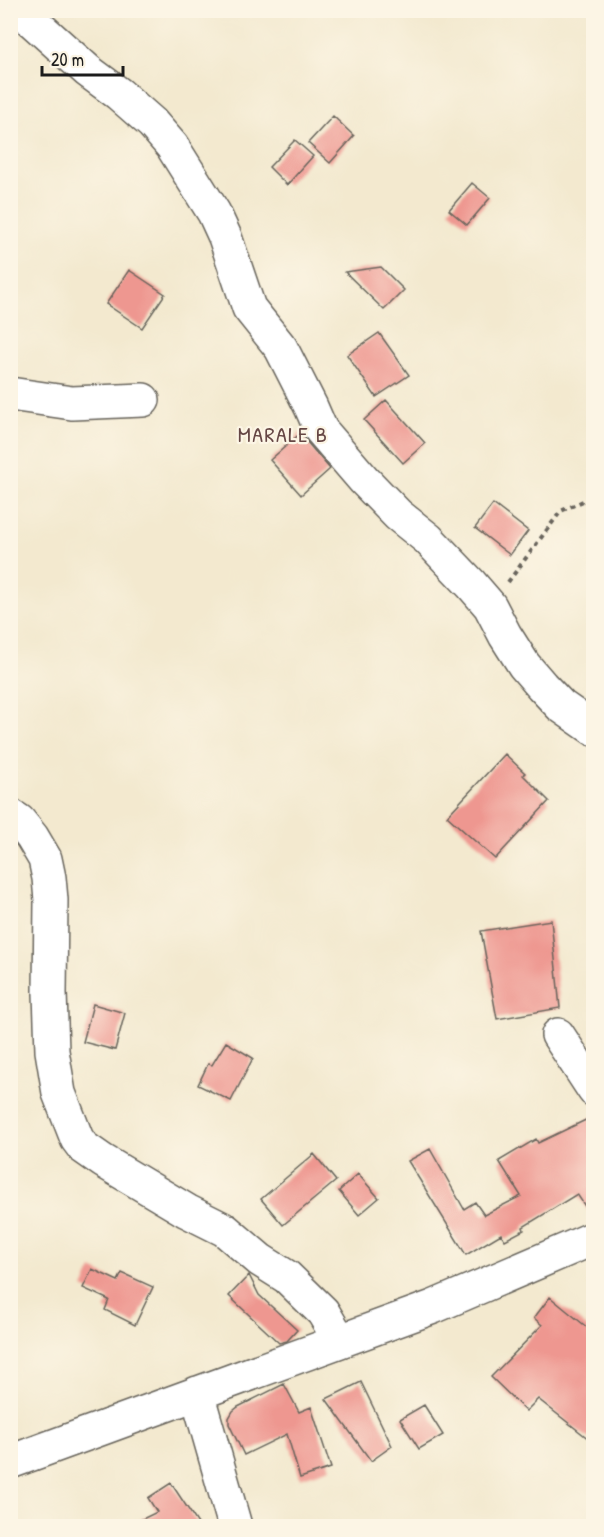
<svg xmlns="http://www.w3.org/2000/svg" width="604" height="1537" viewBox="0 0 604 1537" font-family="'Patrick Hand',sans-serif">
  <style>
    .building { fill: #ee9790 }
    .lines { fill: none; stroke-linecap: round; stroke-linejoin: round }
    .minor-casing { stroke: #67645b; stroke-width: 36 }
    .path { stroke: #67645b; stroke-width: 4; stroke-dasharray: 4.5 4.5; stroke-linecap: butt }
    .minor { stroke: #fff; stroke-width: 33 }
    .labels { text-anchor: middle; dominant-baseline: central; stroke-width: 4.5; stroke-linejoin: round; paint-order: stroke }
    .quarter-label { font-size: 22px; letter-spacing: 1.5px; fill: #664745; stroke: #fcf5e5 }
  </style>
  <rect width="100%" height="100%" fill="#fcf5e5"/>
  <filter id="ink" filterUnits="userSpaceOnUse"><feTurbulence type="fractalNoise" baseFrequency=".0167" numOctaves="2"/><feDisplacementMap in="SourceGraphic" scale="12" xChannelSelector="R" yChannelSelector="G"/><feConvolveMatrix kernelMatrix="1 2 1 2 8 2 1 2 1" color-interpolation-filters="sRGB"/></filter>
  <filter id="wash" filterUnits="userSpaceOnUse"><feTurbulence type="fractalNoise" baseFrequency=".008" numOctaves="4" result="noise"/><feDisplacementMap in="SourceGraphic" scale="24" xChannelSelector="R" yChannelSelector="G"/><feGaussianBlur stdDeviation="1.35" result="paint"/><feColorMatrix in="noise" values="0 0 0 0 0 0 0 0 0 0 0 0 0 0 0 0 0 1.4 0 .05"/><feComposite in="paint" operator="in"/></filter>
  <g filter="url(#wash)">
    <rect width="100%" height="100%" fill="#f3e9cf"/>
    <g id="blocks">
      <!-- building -->
      <path class="building" d="M 333,116 L 354,136 L 330,163 L 308,143 Z
        M 295,140 L 313,156 L 287,185 L 269,167 Z
        M 472,183 L 490,198 L 467,225 L 449,210 Z
        M 381,267 L 404,290 L 384,310 L 345,272 Z
        M 129,270 L 165,294 L 142,328 L 106,304 Z
        M 379,333 L 409,375 L 376,397 L 347,355 Z
        M 386,400 L 425,443 L 403,463 L 364,420 Z
        M 302,432 L 307,442 L 330,469 L 301,495 L 270,460 Z
        M 493,504 L 528,531 L 510,555 L 475,528 Z
        M 505,754 L 525,773 L 523,775 L 549,801 L 495,859 L 447,816 Z
        M 551,920 L 560,1008 L 497,1019 L 481,931 Z
        M 93,1004 L 125,1013 L 115,1050 L 83,1042 Z
        M 226,1042 L 253,1058 L 231,1101 L 198,1085 L 208,1064 L 212,1065 Z
        M 594,1116 L 594,1220 L 577,1194 L 523,1227 L 524,1230 L 505,1240 L 501,1234 L 466,1255 L 408,1161 L 430,1149 L 464,1209 L 475,1202 L 484,1215 L 521,1196 L 499,1161 L 536,1139 L 538,1143 Z
        M 314,1154 L 336,1181 L 283,1225 L 261,1199 Z
        M 358,1174 L 379,1198 L 359,1215 L 339,1191 Z
        M 92,1269 L 118,1281 L 122,1273 L 153,1287 L 135,1325 L 105,1310 L 109,1300 L 83,1288 Z
        M 249,1275 L 259,1295 L 297,1330 L 287,1341 L 279,1343 L 229,1296 Z
        M 550,1297 L 594,1333 L 594,1443 L 538,1399 L 526,1411 L 491,1377 L 542,1325 L 534,1318 Z
        M 361,1382 L 392,1446 L 371,1461 L 326,1399 Z
        M 284,1384 L 299,1412 L 311,1407 L 331,1468 L 300,1478 L 287,1434 L 244,1455 L 229,1424 L 229,1418 L 233,1411 L 238,1407 Z
        M 424,1405 L 443,1435 L 419,1449 L 400,1419 Z
        M 171,1483 L 200,1527 L 126,1527 L 157,1512 L 148,1498 Z"/>
    </g>
  </g>
  <g filter="url(#ink)">
    <use href="#blocks" fill-opacity="0" stroke="#67645b" stroke-width="1.5"/>
    <g class="lines">
      <!-- minor casing -->
      <g class="minor-casing">
        <path id="minor" d="M 20,10 L 88,71 L 119,94 L 152,123 L 172,146 L 214,213 L 225,237 L 249,308 L 281,348 L 311,407 L 321,430 L 364,480 L 398,515 L 428,539 L 471,584 L 490,606 L 505,635 L 524,665 L 542,686 L 561,706 L 594,729
          M 10,394 L 72,403 L 143,400
          M 10,815 L 19,821 L 32,837 L 45,859 L 49,878 L 51,900 L 50,993 L 52,1051 L 59,1093 L 77,1139 L 83,1147 L 103,1161 L 187,1211 L 225,1230 L 260,1260 L 287,1277 L 323,1312 L 340,1341
          M 558,1035 L 594,1090
          M 197,1393 L 235,1526
          M 10,1462 L 433,1307 L 594,1238"/>
      </g>
      <!-- path -->
      <path class="path" d="M 508,582 L 561,511 L 594,496"/>
      <!-- minor -->
      <use href="#minor" class="minor"/>
    </g>
  </g>
  <g class="labels">
    <!-- quarter labels -->
    <g class="quarter-label">
      <text x="283" y="434">MARALE B</text>
    </g>
  </g>
  <!-- margin -->
  <rect width="604" height="1537" fill="none" stroke="#fcf5e5" stroke-width="36"/>
  <!-- scale -->
  <path d="M42 66v9h81v-9" fill="none" stroke="#1c1c1c" stroke-width="3"/>
  <text x="51" y="66" font-size="18" fill="#1c1c1c" stroke="#fcf5e5" stroke-width="4.5" paint-order="stroke">20 m</text>
</svg>
